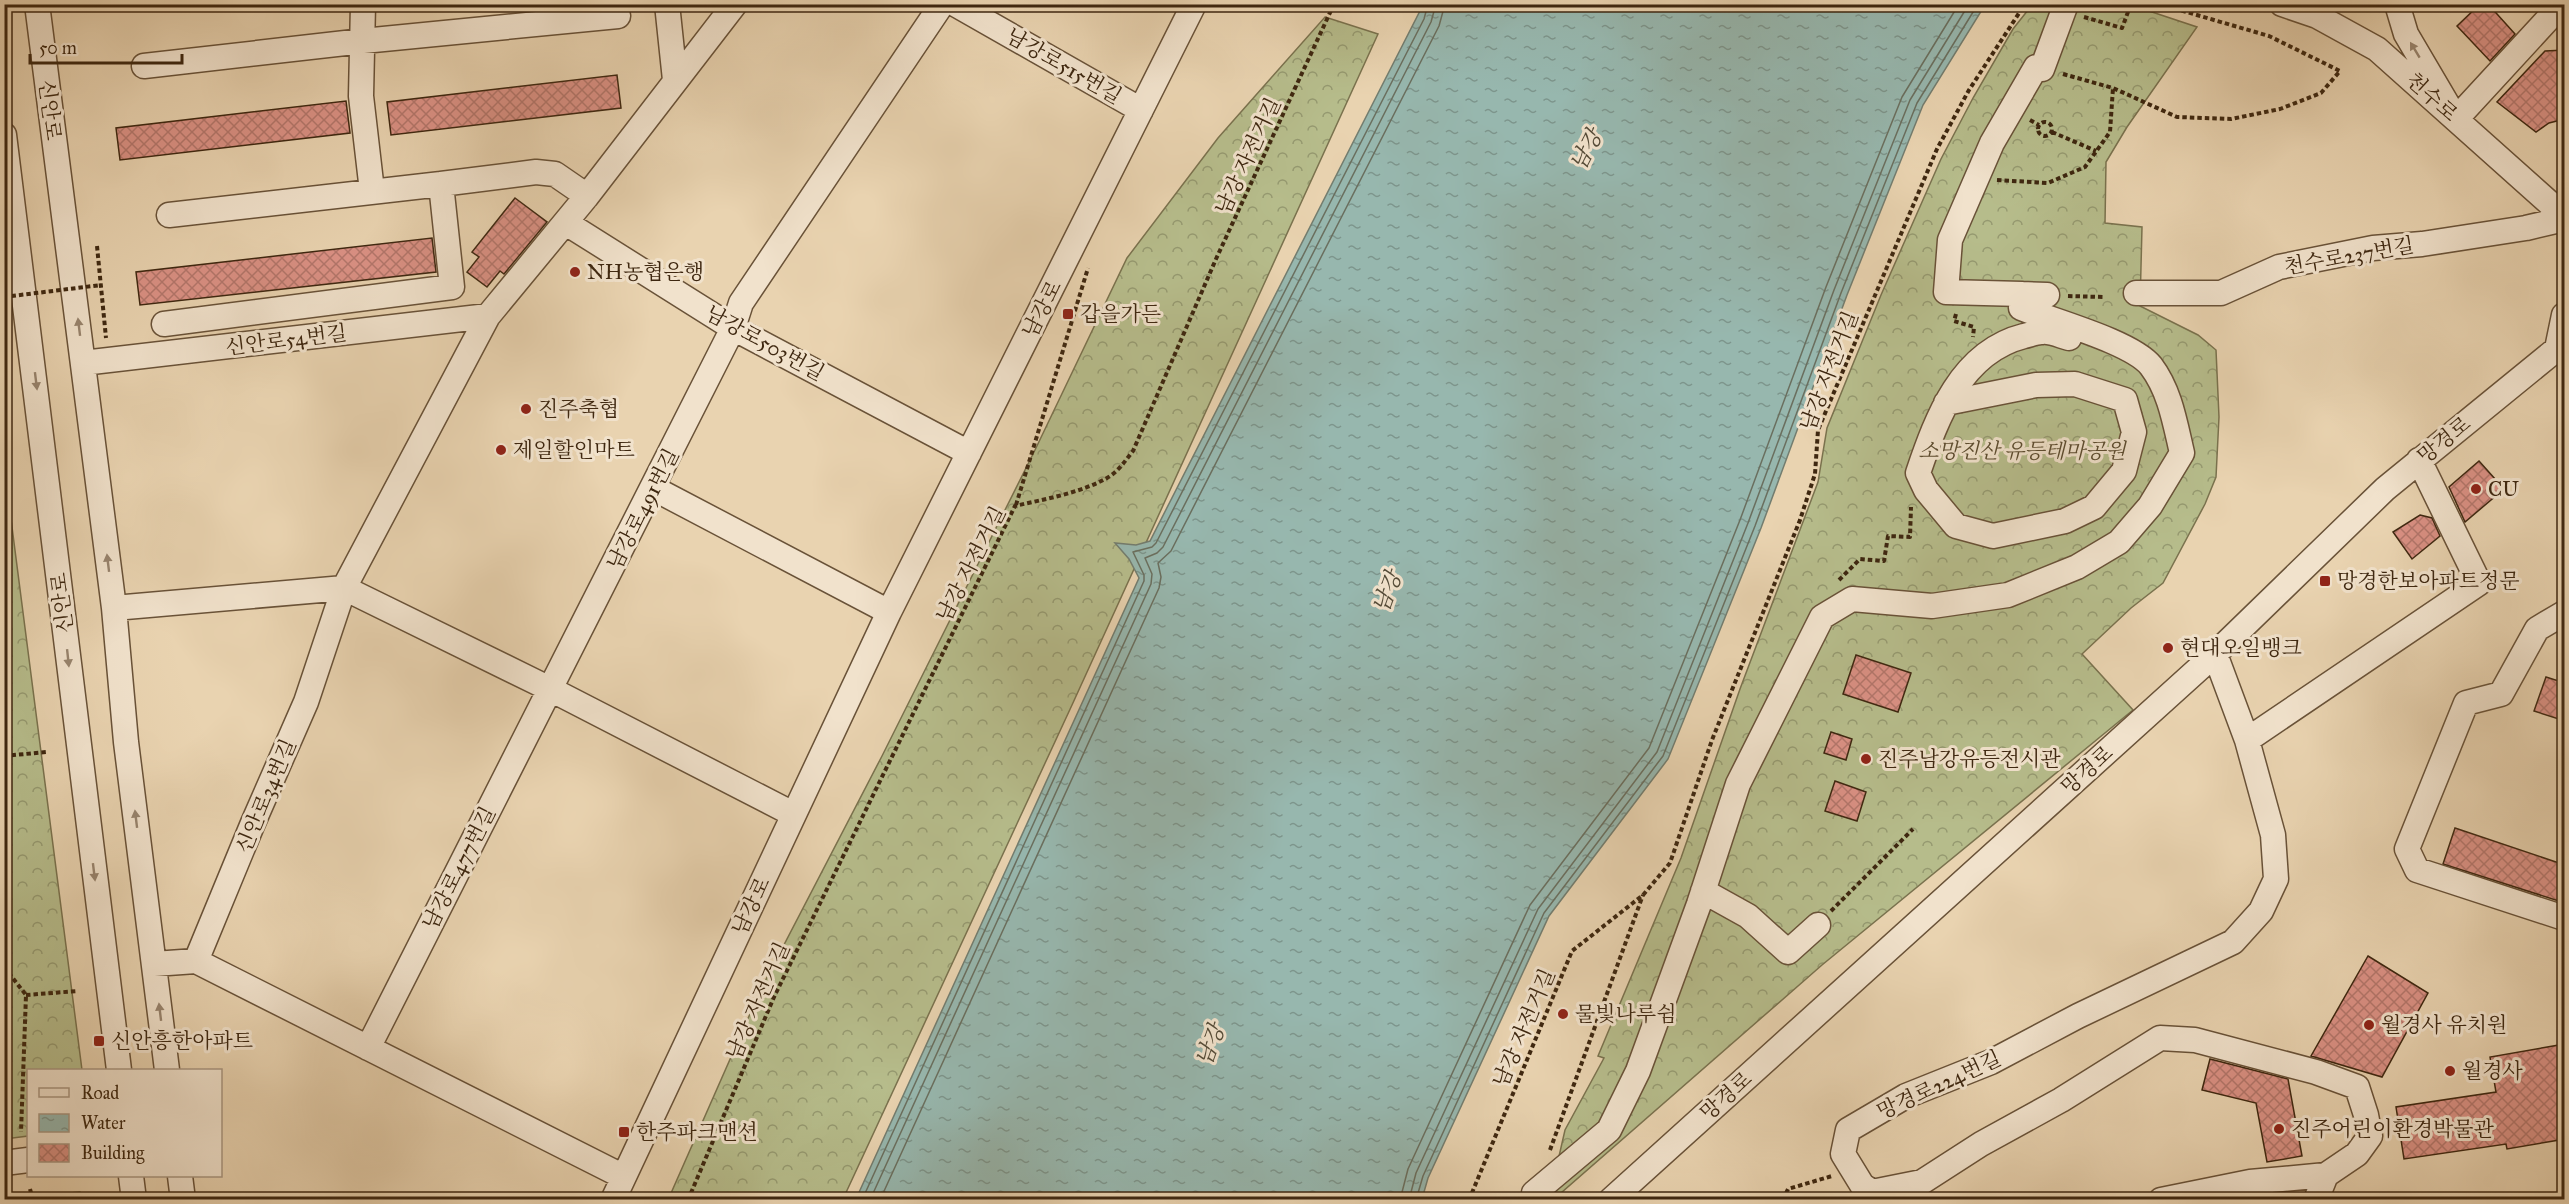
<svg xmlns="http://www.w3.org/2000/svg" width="2569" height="1204" viewBox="0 0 2569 1204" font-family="'IM FELL Great Primer','Noto Serif KR',serif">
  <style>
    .forest { fill: url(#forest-crowns); stroke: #7a724e; stroke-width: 1.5 }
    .water { fill: url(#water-ripples); stroke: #737d6f; stroke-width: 1.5 }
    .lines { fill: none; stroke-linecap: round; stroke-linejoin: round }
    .shore { stroke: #6a6f5f; stroke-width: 1.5 }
    .building { fill: url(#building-cross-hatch); stroke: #3e2710; stroke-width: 1.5 }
    .minor-casing { stroke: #695238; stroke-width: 27 }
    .path { stroke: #3e2710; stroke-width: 4; stroke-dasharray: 4.5 3; stroke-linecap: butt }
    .minor { stroke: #f1e2cc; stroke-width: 24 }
    .path-bridge { stroke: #3e2710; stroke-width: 4; stroke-dasharray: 4.5 3; stroke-linecap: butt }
    .oneway { fill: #98846e }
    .poi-dot { fill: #8f2418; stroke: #f1e2cc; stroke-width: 2 }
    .labels { text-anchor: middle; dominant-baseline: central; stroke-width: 6; stroke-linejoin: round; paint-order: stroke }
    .street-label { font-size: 21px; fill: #3e2710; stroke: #f1e2cc }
    .poi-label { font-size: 21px; fill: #3e2710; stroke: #f1e2cc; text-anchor: start }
    .park-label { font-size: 21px; font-style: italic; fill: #5c4c2f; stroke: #f1e2cc }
    .water-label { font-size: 22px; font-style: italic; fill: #544b38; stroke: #f1e2cc }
  </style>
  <defs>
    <pattern id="forest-crowns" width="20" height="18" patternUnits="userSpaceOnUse" patternTransform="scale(1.5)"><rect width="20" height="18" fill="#b6bc8b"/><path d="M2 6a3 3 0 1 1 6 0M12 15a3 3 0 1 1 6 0" fill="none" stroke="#959970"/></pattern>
    <pattern id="water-ripples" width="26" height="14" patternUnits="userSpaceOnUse" patternTransform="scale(1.5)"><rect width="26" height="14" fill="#97b7ae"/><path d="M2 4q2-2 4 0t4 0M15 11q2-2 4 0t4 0" fill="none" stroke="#7d958c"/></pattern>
    <pattern id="building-cross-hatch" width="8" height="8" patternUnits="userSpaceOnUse" patternTransform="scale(1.5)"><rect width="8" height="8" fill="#db9185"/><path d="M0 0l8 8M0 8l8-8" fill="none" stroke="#b3766b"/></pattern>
  </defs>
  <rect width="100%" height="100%" fill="#e9d3b0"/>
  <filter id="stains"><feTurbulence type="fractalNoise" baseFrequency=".00333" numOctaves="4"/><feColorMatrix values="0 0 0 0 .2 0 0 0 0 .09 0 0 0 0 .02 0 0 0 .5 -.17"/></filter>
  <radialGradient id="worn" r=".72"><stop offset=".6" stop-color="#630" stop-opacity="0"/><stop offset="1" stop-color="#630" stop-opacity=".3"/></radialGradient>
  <!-- forest -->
  <path class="forest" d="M 2032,5 L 2131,5 L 2197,27 L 2127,127 L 2106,162 L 2105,223 L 2142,227 L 2140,306 L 2198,335 L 2216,350 L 2219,417 L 2216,477 L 2205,504 L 2163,583 L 2131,608 L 2082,654 L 2133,710 L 1822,965 L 1554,1199 L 1549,1200 L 1565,1130 L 1604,1058 L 1598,1056 L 1681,858 L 1740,689 L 1818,482 L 1827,428 L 1881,295 L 1941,159 L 1973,98 L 2013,29 Z
    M 1325,17 L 1378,34 L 1072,705 L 843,1199 L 668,1200 L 761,989 L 882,756 L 1035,450 L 1127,258 L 1218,138 Z
    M 4,465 L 82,1070 L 28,1070 L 28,1136 L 5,1139 Z
    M 80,1192 L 88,1199 L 5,1199 Z"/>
  <!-- water -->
  <path class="water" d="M 1423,5 L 1985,5 L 1923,105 L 1847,295 L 1761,528 L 1668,759 L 1549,916 L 1428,1178 L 1422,1199 L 856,1199 L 1139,578 L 1129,559 L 1115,543 L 1136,545 L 1150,541 Z"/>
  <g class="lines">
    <!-- shore -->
    <path class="shore" d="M 862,1200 L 1144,581 L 1144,575 L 1133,552 L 1152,547 L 1156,543 L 1424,19 L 1428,4
      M 870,1200 L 1151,584 L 1152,574 L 1145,558 L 1157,553 L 1163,547 L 1431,22 L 1436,4
      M 880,1200 L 1159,588 L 1161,577 L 1158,563 L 1171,551 L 1439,26 L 1445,4
      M 1400,1200 L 1408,1169 L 1530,905 L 1649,748 L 1740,520 L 1826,287 L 1902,97 L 1959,4
      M 1409,1200 L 1416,1173 L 1538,909 L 1657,752 L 1748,523 L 1834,290 L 1910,100 L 1969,4
      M 1416,1200 L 1423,1176 L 1544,913 L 1663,756 L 1755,526 L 1841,293 L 1917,103 L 1978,4"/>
  </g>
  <!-- building -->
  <path class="building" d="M 2480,4 L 2488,4 L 2515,34 L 2490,61 L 2457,26 Z
    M 2565,50 L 2565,119 L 2549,123 L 2536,132 L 2497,102 L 2545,51 Z
    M 617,75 L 621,108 L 391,135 L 387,102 Z
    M 346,101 L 350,133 L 120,160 L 116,128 Z
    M 515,198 L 547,222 L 504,274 L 500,271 L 487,287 L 467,272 L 479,257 L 472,252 Z
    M 432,238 L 436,272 L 140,305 L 136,272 Z
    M 2479,461 L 2504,489 L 2465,522 L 2449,487 Z
    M 2420,515 L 2432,518 L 2440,536 L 2412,559 L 2393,532 Z
    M 1856,655 L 1911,673 L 1898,712 L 1843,694 Z
    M 2546,677 L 2565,683 L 2565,721 L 2534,711 Z
    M 1831,732 L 1852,739 L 1846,760 L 1824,753 Z
    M 1835,781 L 1866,792 L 1857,821 L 1825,811 Z
    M 2455,828 L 2565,865 L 2565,903 L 2443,864 Z
    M 2368,956 L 2428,993 L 2382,1077 L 2311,1056 Z
    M 2565,1044 L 2565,1139 L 2507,1149 L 2506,1144 L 2404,1159 L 2396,1107 L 2496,1092 L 2490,1057 Z
    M 2210,1059 L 2288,1079 L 2302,1156 L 2267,1162 L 2256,1103 L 2202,1090 Z"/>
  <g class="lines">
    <!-- minor casing -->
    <g class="minor-casing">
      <path id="minor" d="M 37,4 L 114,608 L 126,742 L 167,1070
        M 363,4 L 361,96 L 372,191
        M 667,4 L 675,80
        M 955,4 L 1141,110
        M 2282,4 L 2317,16 L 2377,49 L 2564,216
        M 2397,4 L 2406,34 L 2456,119 L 2562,4
        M 144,66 L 363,41 L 618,16
        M 2042,69 L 2066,4
        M 4,135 L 119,1070
        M 169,215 L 441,184
        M 566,223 L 733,328 L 969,453
        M 2136,293 L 2221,293 L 2279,267 L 2373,248 L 2422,244 L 2526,228 L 2564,219
        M 2022,294 L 2047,295
        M 164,324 L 452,287 L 441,184 L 536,172 L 555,174 L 587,196
        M 2557,349 L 2564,315
        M 83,363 L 488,316 L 587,196 L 735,4
        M 1946,403 L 2036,385 L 2075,384 L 2125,400 L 2134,432 L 2124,471 L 2094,507 L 2065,521 L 1993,536 L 1956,526 L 1926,490 L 1918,473 C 1937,417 1961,352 2024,336 C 2029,335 2036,332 2042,332 C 2050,331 2061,336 2069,338
        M 653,488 L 889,612
        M 344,588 L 550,689 L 793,814
        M 114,608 L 344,588
        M 2564,613 L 2537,629 L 2501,694 L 2466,703 L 2407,849 L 2417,870 L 2564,918
        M 2247,740 L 2479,583 L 2419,460
        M 1703,891 L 1748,916 L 1788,952 L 1818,925
        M 196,961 L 622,1176
        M 154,964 L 196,961 L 253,823 L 306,702 L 344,588 L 488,316
        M 368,1048 L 733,328 L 741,303 L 942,4
        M 4,1163 L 28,1160
        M 131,1176 L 134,1200
        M 180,1176 L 183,1200
        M 1534,1193 L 1609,1130 L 1638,1071 L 1699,904 L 1738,784 L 1822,617 L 1852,599 L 1932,606 L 2008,595 L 2077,567 L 2119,542 L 2150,506 L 2182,453 C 2175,423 2170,391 2151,366 C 2132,342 2053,321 2021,308 L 2022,294 L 1946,292 L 1950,240 L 1992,143 L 2036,67
        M 613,1200 L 889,612 L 1194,4
        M 1611,1200 L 2215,654 L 2385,489 L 2564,343
        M 2161,1200 L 2250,1182 L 2326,1175 L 2357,1154 L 2370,1136 L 2366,1115 L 2357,1087 L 2316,1072 L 2195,1040 L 2160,1038 L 2061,1100 L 1981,1144 L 1922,1182 L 1872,1192 L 1862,1185 L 1843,1154 L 1848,1130 L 1906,1096 L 1991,1062 L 2078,1016 L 2233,942 L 2261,911 L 2276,879 L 2273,835 L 2247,740 L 2215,654
        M 2316,1200 L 2326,1175"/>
    </g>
    <!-- path -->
    <path class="path" d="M 2084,17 L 2122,28 L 2131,4
      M 2063,74 L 2113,88 L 2177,117 L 2231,119 L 2280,109 L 2321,93 L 2340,71 L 2269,36 L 2159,4
      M 2030,120 L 2039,125
      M2038 129a7 7 0 1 1 14 0a7 7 0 1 1-14 0Z
      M 2052,132 L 2096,151
      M 1997,180 L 2048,183 L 2085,167 L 2110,132 L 2113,88
      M 97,246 L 106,338
      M 2068,296 L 2103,297
      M 1956,314 L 1954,321 L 1974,327 L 1973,337
      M 1016,505 L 1088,268
      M 1839,580 L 1860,559 L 1884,561 L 1888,536 L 1910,537 L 1911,507
      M 4,756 L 46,752
      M 1831,911 L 1913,829
      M 4,967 L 26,995 L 21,1132
      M 26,995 L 78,991
      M 1550,1150 L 1643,895
      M 30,1189 L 33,1200
      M 688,1200 L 774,997 L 1015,506 C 1045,499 1080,493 1107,478 C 1118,472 1125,461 1133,451 L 1216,259 L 1334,4
      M 1469,1200 L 1572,951 L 1643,895 L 1670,863 L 1712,740 L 1800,520 L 1815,474 L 1818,430 L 1937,149 L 1969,90 L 2025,4
      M 1783,1200 L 1788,1189 L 1832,1176"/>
    <!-- minor -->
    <use href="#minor" class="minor"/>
    <!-- path-bridge -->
    <path class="path-bridge" d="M 4,297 L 101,285"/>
  </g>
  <!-- one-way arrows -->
  <defs><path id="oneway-solid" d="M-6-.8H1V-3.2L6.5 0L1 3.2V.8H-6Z" transform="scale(1.5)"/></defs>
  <g class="oneway">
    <use href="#oneway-solid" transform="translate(2415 50) rotate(-121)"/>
    <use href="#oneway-solid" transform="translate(79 327) rotate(-97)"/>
    <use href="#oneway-solid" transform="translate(36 381) rotate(83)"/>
    <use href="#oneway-solid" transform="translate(108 563) rotate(-97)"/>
    <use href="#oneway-solid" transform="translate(68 658) rotate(84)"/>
    <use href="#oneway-solid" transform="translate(136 819) rotate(-97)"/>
    <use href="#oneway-solid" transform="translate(94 872) rotate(83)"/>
    <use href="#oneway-solid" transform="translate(160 1012) rotate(-97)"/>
  </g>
  <!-- markers -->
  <g class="poi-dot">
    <circle cx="575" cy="272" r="6"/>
    <rect x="1062" y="308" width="12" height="12" rx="3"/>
    <circle cx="526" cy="409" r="6"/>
    <circle cx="501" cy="450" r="6"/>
    <circle cx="2476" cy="489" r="6"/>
    <rect x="2319" y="575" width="12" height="12" rx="3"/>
    <circle cx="2168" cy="648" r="6"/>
    <circle cx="1866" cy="759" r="6"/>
    <circle cx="1563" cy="1014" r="6"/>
    <circle cx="2369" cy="1025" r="6"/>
    <rect x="93" y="1035" width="12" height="12" rx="3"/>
    <circle cx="2450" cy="1071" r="6"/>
    <circle cx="2279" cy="1129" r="6"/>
    <rect x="618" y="1126" width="12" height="12" rx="3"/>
  </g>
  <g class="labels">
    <!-- street labels -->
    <g class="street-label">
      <text transform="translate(1064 66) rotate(30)">남강로515번길</text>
      <text transform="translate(2432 97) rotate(42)">천수로</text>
      <text transform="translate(50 110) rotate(83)">신안로</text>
      <text transform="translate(1248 156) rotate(-65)">남강 자전거길</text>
      <text transform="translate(2349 256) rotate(-10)">천수로237번길</text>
      <text transform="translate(1042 309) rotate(-63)">남강로</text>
      <text transform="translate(286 340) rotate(-7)">신안로54번길</text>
      <text transform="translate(765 343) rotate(29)">남강로503번길</text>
      <text transform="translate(1829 371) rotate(-69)">남강 자전거길</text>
      <text transform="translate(2444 440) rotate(-39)">망경로</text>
      <text transform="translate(643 509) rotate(-63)">남강로491번길</text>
      <text transform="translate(971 564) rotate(-63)">남강 자전거길</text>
      <text transform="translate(62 603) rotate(-97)">신안로</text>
      <text transform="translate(2087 770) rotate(-42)">망경로</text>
      <text transform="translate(266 796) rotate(-67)">신안로34번길</text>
      <text transform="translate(459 868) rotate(-63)">남강로477번길</text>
      <text transform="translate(751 906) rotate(-65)">남강로</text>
      <text transform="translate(758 1001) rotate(-66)">남강 자전거길</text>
      <text transform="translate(1524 1028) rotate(-67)">남강 자전거길</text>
      <text transform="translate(1939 1085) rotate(-25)">망경로224번길</text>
      <text transform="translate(1726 1096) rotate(-42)">망경로</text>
    </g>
    <!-- poi labels -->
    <g class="poi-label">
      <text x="587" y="272">NH농협은행</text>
      <text x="1080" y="314">갑을가든</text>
      <text x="538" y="409">진주축협</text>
      <text x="513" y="450">제일할인마트</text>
      <text x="2488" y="489">CU</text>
      <text x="2337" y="581">망경한보아파트정문</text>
      <text x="2180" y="648">현대오일뱅크</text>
      <text x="1878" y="759">진주남강유등전시관</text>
      <text x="1575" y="1014">물빛나루쉼</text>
      <text x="2381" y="1025">월경사 유치원</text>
      <text x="111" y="1041">신안흥한아파트</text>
      <text x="2462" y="1071">월경사</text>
      <text x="2291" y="1129">진주어린이환경박물관</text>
      <text x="636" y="1132">한주파크맨션</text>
    </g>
    <!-- park labels -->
    <g class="park-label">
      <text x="2022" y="451">소망진산 유등테마공원</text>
    </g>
    <!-- water labels -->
    <g class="water-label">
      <text transform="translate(1586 150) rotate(-62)">남강</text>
      <text transform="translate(1387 592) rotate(-69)">남강</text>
      <text transform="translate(1210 1045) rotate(-69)">남강</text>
    </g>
  </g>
  <!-- margin -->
  <rect width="2569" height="1204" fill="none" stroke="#e9d3b0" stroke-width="24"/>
  <rect x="6" y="6" width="2557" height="1192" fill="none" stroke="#3e2710" stroke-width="3"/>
  <rect x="12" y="12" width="2545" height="1180" fill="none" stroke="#3e2710" stroke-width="1.5"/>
  <!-- legend -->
  <rect x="27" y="1069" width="195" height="108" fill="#f1e2cc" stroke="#a99781" stroke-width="1.5"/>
  <rect x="39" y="1088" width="30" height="9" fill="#f1e2cc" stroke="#a99781" stroke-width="1.5"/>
  <text x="81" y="1099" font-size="18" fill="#3e2710">Road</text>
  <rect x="39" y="1114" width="30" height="18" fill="url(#water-ripples)" stroke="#a99781" stroke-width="1.5"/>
  <text x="81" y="1129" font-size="18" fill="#3e2710">Water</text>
  <rect x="39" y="1144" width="30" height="18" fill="url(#building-cross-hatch)" stroke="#a99781" stroke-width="1.5"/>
  <text x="81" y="1159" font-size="18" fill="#3e2710">Building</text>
  <!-- scale -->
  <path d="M30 54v9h152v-9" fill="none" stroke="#3e2710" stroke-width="3"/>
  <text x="39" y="54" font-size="18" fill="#3e2710" stroke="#f1e2cc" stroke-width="4.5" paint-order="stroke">50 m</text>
  <rect width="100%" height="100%" filter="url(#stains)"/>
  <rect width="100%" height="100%" fill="url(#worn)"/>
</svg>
